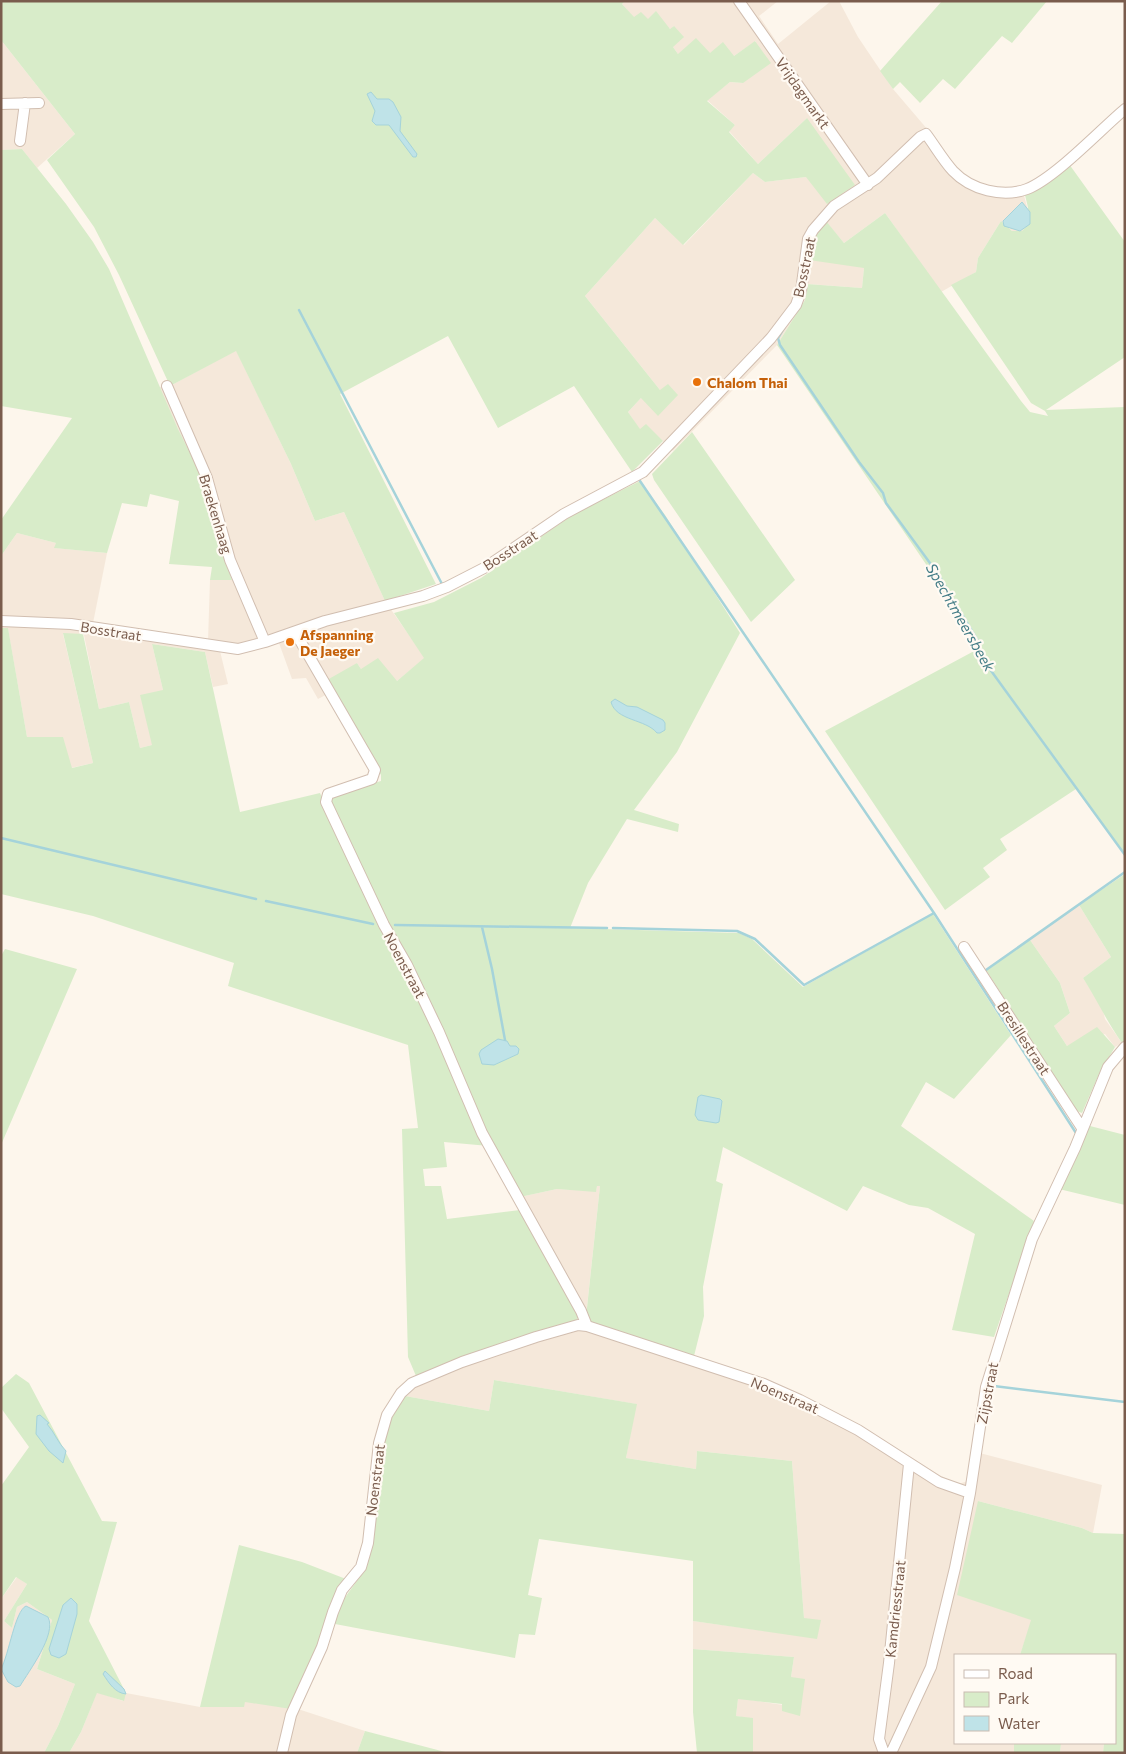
<svg xmlns="http://www.w3.org/2000/svg" width="1126" height="1754" viewBox="0 0 1126 1754" font-family="Commissioner,sans-serif">
  <style>
    .residential { fill: #f5e8da }
    .green { fill: #d8ecc9 }
    .water { fill: #bfe3e8; stroke: #a5d3da }
    .lines { fill: none; stroke-linecap: round; stroke-linejoin: round }
    .stream { stroke: #a5d3da; stroke-width: 2.5 }
    .minor-casing { stroke: #d1beb0; stroke-width: 12 }
    .minor { stroke: #fff; stroke-width: 10 }
    .food-dot { fill: #e8710a; stroke: #fffaf3; stroke-width: 2 }
    .labels { text-anchor: middle; dominant-baseline: central; stroke-width: 4.5; stroke-linejoin: round; paint-order: stroke }
    .street-label { font-size: 14px; fill: #7a5c4d; stroke: #fffaf3 }
    .food-label { font-size: 14px; font-weight: bold; fill: #c56008; stroke: #fffaf3; text-anchor: start }
    .water-label { font-size: 15px; font-style: italic; fill: #437c86; stroke: #fffaf3 }
  </style>
  <rect width="100%" height="100%" fill="#fdf6ec"/>
  <!-- residential -->
  <path class="residential" d="M 625,1 L 778,1 L 759,16 L 778,44 L 831,1 L 839,1 L 858,37 L 893,89 L 928,130 L 948,160 L 962,174 L 987,188 L 1022,188 L 1030,218 L 1027,226 L 1022,231 L 1012,231 L 1001,221 L 978,258 L 976,272 L 941,292 L 885,213 L 844,243 L 826,222 L 818,230 L 864,268 L 862,288 L 808,284 L 805,300 L 777,345 L 673,451 L 646,425 L 640,430 L 628,412 L 641,398 L 660,390 L 585,296 L 655,218 L 684,245 L 753,173 L 765,182 L 806,177 L 807,118 L 758,164 L 729,131 L 735,125 L 707,100 L 730,82 L 743,83 L 756,41 L 734,56 L 710,53 L 678,54 L 673,47 L 674,26 L 671,29 L 647,19 L 634,18 L 622,4 Z
    M 1,40 L 75,134 L 37,168 L 22,149 L 1,150 Z
    M 236,350 L 291,464 L 315,521 L 344,512 L 385,601 L 425,658 L 397,681 L 361,669 L 357,663 L 333,691 L 318,699 L 306,678 L 292,679 L 279,643 L 220,651 L 228,684 L 213,687 L 205,652 L 152,644 L 163,690 L 152,745 L 140,748 L 129,702 L 99,709 L 84,635 L 63,634 L 93,763 L 71,768 L 27,737 L 8,629 L 1,628 L 1,556 L 17,533 L 56,543 L 55,548 L 107,553 L 93,623 L 208,641 L 210,580 L 232,580 L 217,536 L 200,473 L 182,438 L 159,387 L 170,386 Z
    M 1079,905 L 1111,957 L 1083,978 L 1102,1006 L 1105,1019 L 1122,1043 L 1115,1047 L 1105,1034 L 1067,1046 L 1054,1026 L 1070,1013 L 1060,983 L 1030,940 Z
    M 597,1186 L 600,1186 L 586,1316 L 593,1324 L 756,1376 L 866,1429 L 941,1476 L 958,1484 L 968,1481 L 972,1451 L 1102,1485 L 1093,1533 L 1082,1528 L 978,1501 L 1032,1620 L 1020,1655 L 955,1655 L 955,1743 L 1014,1743 L 1014,1753 L 753,1753 L 753,1719 L 736,1716 L 738,1698 L 783,1705 L 791,1677 L 794,1657 L 693,1649 L 693,1621 L 817,1638 L 804,1618 L 792,1461 L 697,1451 L 696,1469 L 626,1458 L 636,1404 L 494,1380 L 489,1411 L 405,1396 L 407,1381 L 416,1376 L 533,1334 L 520,1197 L 557,1189 L 596,1191 Z
    M 17,1577 L 27,1584 L 4,1621 L 12,1628 L 17,1607 L 27,1602 L 52,1620 L 37,1669 L 75,1684 L 58,1726 L 44,1753 L 1,1753 L 1,1599 Z
    M 97,1692 L 123,1701 L 126,1693 L 200,1707 L 243,1707 L 245,1701 L 301,1710 L 365,1731 L 357,1753 L 69,1753 L 81,1732 Z
    M 1061,1743 L 1104,1743 L 1103,1753 L 1060,1753 Z"/>
  <!-- green -->
  <path class="green" d="M 1,1 L 625,1 L 622,4 L 634,17 L 641,12 L 648,19 L 656,11 L 670,29 L 674,26 L 684,37 L 673,47 L 678,54 L 696,38 L 710,53 L 723,42 L 734,56 L 755,41 L 771,63 L 743,83 L 730,82 L 707,101 L 735,125 L 729,132 L 758,164 L 807,118 L 855,185 L 827,204 L 806,177 L 765,182 L 753,173 L 683,245 L 655,218 L 585,296 L 660,390 L 668,384 L 678,395 L 658,416 L 641,398 L 628,412 L 640,429 L 646,424 L 663,441 L 632,472 L 574,386 L 498,428 L 448,336 L 340,394 L 436,584 L 385,601 L 344,512 L 315,521 L 291,464 L 236,351 L 170,386 L 119,275 L 94,227 L 47,160 L 75,134 L 1,40 Z
    M 942,1 L 1047,1 L 1012,43 L 1002,36 L 955,89 L 943,79 L 920,103 L 900,82 L 893,89 L 880,71 Z
    M 22,149 L 66,204 L 93,242 L 109,269 L 178,429 L 200,473 L 217,536 L 232,580 L 210,580 L 212,567 L 169,564 L 179,501 L 150,494 L 147,507 L 122,503 L 107,553 L 54,548 L 56,543 L 17,533 L 1,556 L 1,520 L 72,418 L 1,406 L 1,150 Z
    M 1069,164 L 1125,242 L 1125,357 L 1046,410 L 1125,407 L 1125,855 L 1076,789 L 1000,839 L 1007,850 L 983,868 L 990,877 L 945,910 L 825,731 L 976,650 L 936,579 L 777,345 L 805,300 L 807,284 L 862,288 L 864,268 L 809,260 L 818,230 L 826,221 L 844,243 L 885,213 L 1021,401 L 1030,412 L 1048,416 L 1045,411 L 1031,403 L 951,285 L 976,272 L 978,258 L 1001,221 L 1012,231 L 1022,231 C 1033,221 1028,208 1025,195 L 1050,179 Z
    M 692,432 L 795,580 L 751,622 L 654,480 L 652,474 Z
    M 640,481 L 665,515 L 740,633 L 677,752 L 634,810 L 679,824 L 678,832 L 627,819 L 588,883 L 570,928 L 739,933 L 752,939 L 803,987 L 933,914 L 1011,1035 L 954,1099 L 926,1082 L 901,1126 L 1034,1221 L 994,1337 L 952,1330 L 975,1234 L 928,1208 L 909,1205 L 863,1186 L 847,1211 L 723,1147 L 716,1181 L 723,1184 L 703,1287 L 704,1316 L 694,1356 L 593,1324 L 586,1317 L 600,1186 L 597,1186 L 596,1192 L 557,1189 L 520,1197 L 492,1149 L 422,988 L 395,934 L 386,921 L 331,804 L 332,798 L 346,791 L 381,781 L 381,775 L 327,680 L 357,663 L 361,669 L 378,658 L 397,681 L 424,658 L 394,613 L 434,602 L 481,578 L 574,514 Z
    M 1,628 L 8,628 L 27,737 L 63,737 L 72,768 L 93,763 L 63,633 L 83,634 L 99,709 L 129,702 L 140,748 L 152,745 L 140,695 L 163,690 L 152,644 L 205,652 L 240,812 L 320,793 L 387,943 L 396,952 L 489,1146 L 444,1142 L 447,1167 L 423,1169 L 425,1186 L 441,1186 L 447,1219 L 520,1210 L 578,1312 L 577,1321 L 416,1376 L 408,1357 L 402,1129 L 418,1128 L 408,1045 L 228,986 L 234,963 L 93,916 L 1,894 Z
    M 1125,874 L 1125,1042 L 1122,1043 C 1107,1022 1097,1000 1083,978 L 1111,957 L 1079,905 Z
    M 1030,940 L 1060,983 L 1070,1013 L 1054,1026 L 1067,1046 L 1097,1027 L 1115,1047 L 1099,1074 L 1082,1113 L 1077,1111 L 986,970 Z
    M 5,949 L 77,969 L 1,1145 L 1,956 Z
    M 1090,1126 L 1125,1135 L 1125,1205 L 1059,1189 Z
    M 16,1374 L 29,1383 L 102,1521 L 117,1522 L 89,1621 L 126,1693 L 124,1701 L 97,1693 L 81,1732 L 69,1753 L 44,1753 L 58,1726 L 75,1684 L 37,1669 L 52,1620 L 27,1602 L 17,1607 L 12,1628 L 4,1621 L 27,1584 L 16,1577 L 1,1599 L 1,1486 L 29,1447 L 1,1408 L 1,1388 Z
    M 494,1380 L 637,1404 L 626,1458 L 696,1469 L 697,1451 L 792,1461 L 804,1618 L 821,1620 L 817,1639 L 693,1621 L 693,1561 L 539,1539 L 528,1595 L 542,1598 L 535,1635 L 519,1634 L 515,1658 L 335,1624 C 336,1618 337,1611 340,1606 C 349,1589 364,1576 369,1557 C 384,1505 366,1440 405,1396 L 489,1411 Z
    M 978,1501 L 1082,1528 L 1093,1533 L 1125,1534 L 1125,1753 L 1103,1753 L 1104,1743 L 1115,1743 L 1115,1655 L 1020,1655 L 1031,1620 L 957,1595 Z
    M 239,1545 L 302,1562 L 346,1579 L 291,1709 L 245,1702 L 244,1707 L 200,1707 Z
    M 693,1649 L 794,1657 L 791,1677 L 805,1679 L 800,1716 L 782,1711 L 782,1704 L 738,1699 L 736,1716 L 753,1718 L 753,1753 L 697,1753 L 693,1712 Z
    M 365,1731 L 449,1753 L 357,1753 Z
    M 1014,1743 L 1061,1743 L 1060,1753 L 1014,1753 Z"/>
  <!-- water -->
  <path class="water" d="M 371,92 L 377,99 L 389,99 L 393,102 L 401,117 L 400,131 L 417,154 L 416,157 L 413,157 L 389,125 L 376,125 L 372,121 L 375,111 L 367,94 Z
    M 1022,202 L 1030,212 L 1030,224 L 1020,231 L 1004,226 L 1003,221 Z
    M 615,699 L 627,706 L 637,707 L 663,720 L 665,723 L 665,730 L 660,733 L 657,733 C 646,719 616,721 611,702 Z
    M 498,1039 L 507,1041 L 510,1046 L 516,1046 L 519,1049 L 518,1054 L 494,1065 L 482,1064 L 479,1054 L 481,1050 Z
    M 701,1095 L 720,1099 L 722,1101 L 719,1122 L 716,1123 L 698,1120 L 695,1115 L 698,1097 Z
    M 40,1415 L 49,1423 L 47,1424 C 55,1433 58,1443 66,1451 L 63,1463 L 49,1451 L 36,1434 L 37,1416 Z
    M 71,1598 L 77,1604 L 77,1614 L 66,1654 L 59,1658 L 51,1655 L 49,1649 L 63,1605 Z
    M 26,1606 L 48,1617 C 57,1634 29,1671 20,1686 L 16,1687 L 8,1682 L 1,1669 C 9,1654 15,1611 26,1606 Z
    M 105,1671 L 124,1689 L 126,1694 C 115,1693 109,1683 103,1674 Z"/>
  <g class="lines">
    <!-- stream -->
    <path class="stream" d="M 299,310 L 442,584
      M 784,328 L 778,338 L 780,345 L 859,462 L 883,493 L 886,503 L 938,574 L 979,643 L 976,650 L 1125,855
      M 640,481 L 934,913 L 1076,1133
      M 1,838 L 256,899
      M 266,901 L 373,924
      M 395,925 L 607,928
      M 482,927 L 492,969 L 505,1040
      M 613,928 L 737,931 L 755,939 L 804,985 L 934,913
      M 986,970 L 1125,872
      M 994,1386 L 1125,1402"/>
    <!-- minor casing -->
    <g class="minor-casing">
      <path id="minor" d="M 739,1 L 868,185
        M 1,104 L 39,103
        M 20,141 L 25,103
        M 167,386 L 207,478 L 230,560 L 265,642
        M 1,621 L 71,624 L 238,649 L 265,642 L 325,621 L 423,596 L 447,587 L 486,567 L 564,514 L 643,472 L 771,338 L 796,305 L 801,291 L 808,239 L 813,230 L 834,206 L 877,178 L 920,137 L 926,134 C 935,146 943,160 953,171 C 971,190 1003,198 1027,189 C 1055,178 1100,130 1125,109
        M 295,632 L 375,770 L 372,779 L 328,794 L 326,802 L 384,925 L 407,965 L 439,1032 L 482,1133 L 581,1311 L 587,1326
        M 964,947 L 1082,1128
        M 282,1753 L 291,1715 L 322,1647 L 333,1612 L 342,1590 L 361,1567 L 368,1543 L 379,1443 L 387,1415 L 401,1393 L 412,1383 L 462,1362 L 536,1337 L 578,1325 L 587,1326 L 764,1384 L 800,1400 L 858,1430 L 939,1482 L 970,1493
        M 884,1753 L 879,1739 L 889,1663 L 909,1464
        M 891,1753 L 931,1667 L 955,1568 L 970,1493 L 986,1387 L 1032,1239 L 1075,1148 L 1108,1067 L 1125,1047"/>
    </g>
    <!-- minor -->
    <use href="#minor" class="minor"/>
  </g>
  <!-- markers -->
  <g class="food-dot">
    <circle cx="697" cy="382" r="5"/>
    <circle cx="290" cy="642" r="5"/>
  </g>
  <g class="labels">
    <!-- street labels -->
    <g class="street-label">
      <text transform="translate(803 93) rotate(55)">Vrijdagmarkt</text>
      <text transform="translate(804 267) rotate(-78)">Bosstraat</text>
      <text transform="translate(216 514) rotate(73)">Braekenhaag</text>
      <text transform="translate(510 550) rotate(-33)">Bosstraat</text>
      <text transform="translate(111 631) rotate(9)">Bosstraat</text>
      <text transform="translate(405 965) rotate(62)">Noenstraat</text>
      <text transform="translate(1024 1038) rotate(57)">Bresillestraat</text>
      <text transform="translate(987 1393) rotate(-79)">Zijpstraat</text>
      <text transform="translate(785 1395) rotate(23)">Noenstraat</text>
      <text transform="translate(375 1480) rotate(-83)">Noenstraat</text>
      <text transform="translate(895 1609) rotate(-84)">Kamdriesstraat</text>
    </g>
    <!-- food labels -->
    <g class="food-label">
      <text x="707" y="382">Chalom Thai</text>
      <text x="300" y="634">Afspanning<tspan x="300" dy="16">De Jaeger</tspan></text>
    </g>
    <!-- water labels -->
    <g class="water-label">
      <text transform="translate(961 617) rotate(60)">Spechtmeersbeek</text>
    </g>
  </g>
  <!-- border -->
  <rect width="1126" height="1754" fill="none" stroke="#7a5c4d" stroke-width="5"/>
  <!-- legend -->
  <rect x="954" y="1654" width="162" height="90" fill="#fffaf3" stroke="#cabbb1"/>
  <rect x="964" y="1670" width="25" height="8" fill="#ffffff" stroke="#cabbb1"/>
  <text x="998" y="1679" font-size="15" fill="#7a5c4d">Road</text>
  <rect x="964" y="1692" width="25" height="15" fill="#d8ecc9" stroke="#cabbb1"/>
  <text x="998" y="1704" font-size="15" fill="#7a5c4d">Park</text>
  <rect x="964" y="1716" width="25" height="15" fill="#bfe3e8" stroke="#cabbb1"/>
  <text x="998" y="1729" font-size="15" fill="#7a5c4d">Water</text>
</svg>
